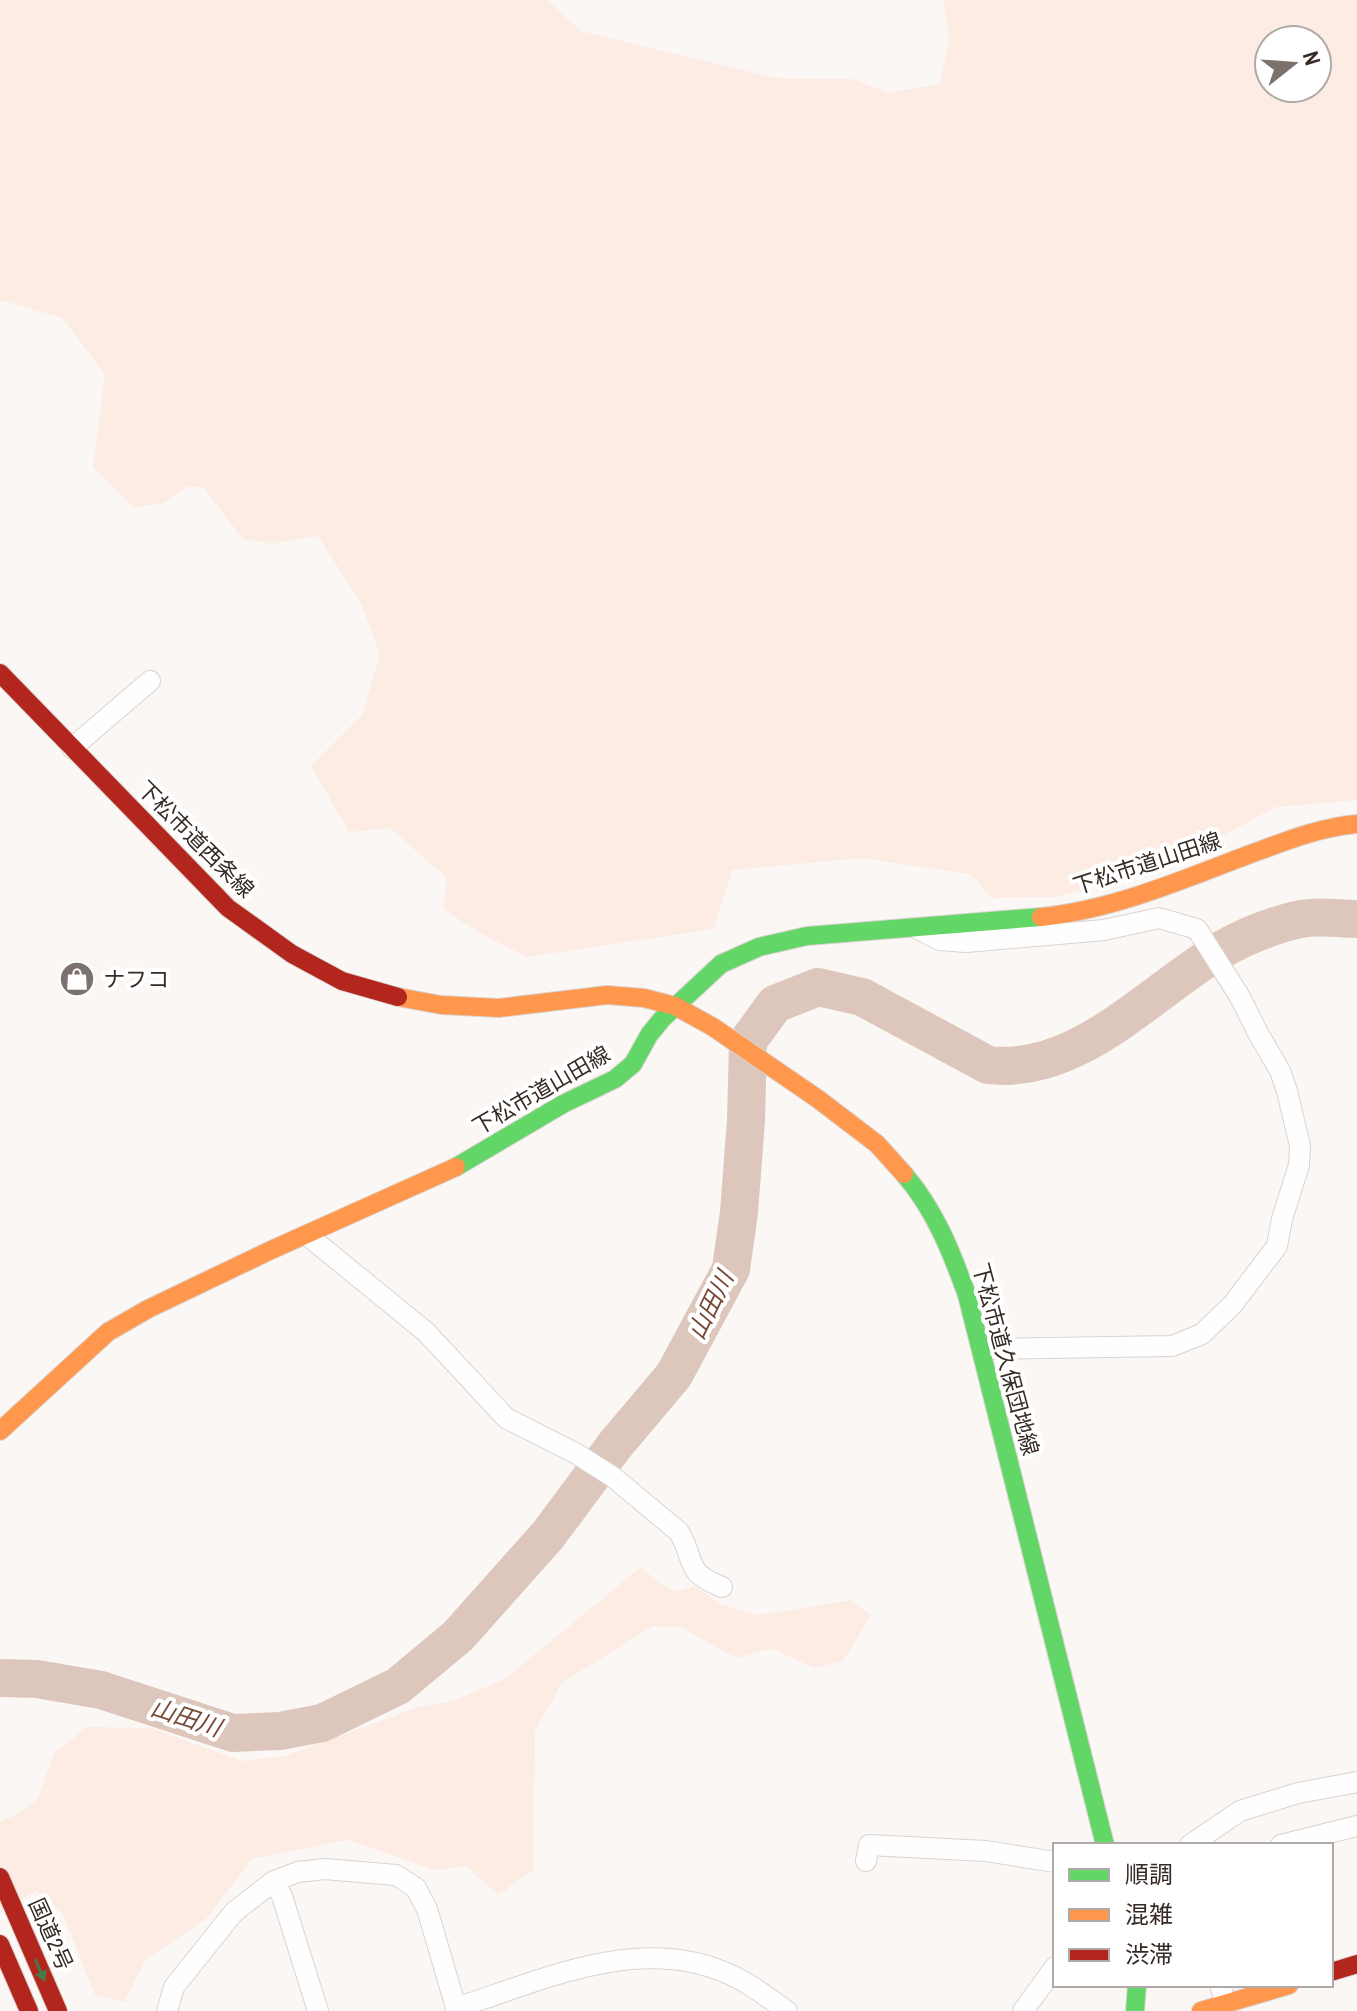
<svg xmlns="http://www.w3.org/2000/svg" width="1357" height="2011" viewBox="0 0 1357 2011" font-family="'Archivo Narrow','Noto Sans JP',sans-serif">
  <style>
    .green { fill: #fdece4; fill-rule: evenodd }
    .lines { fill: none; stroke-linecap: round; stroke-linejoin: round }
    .river { stroke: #ddc7bc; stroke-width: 38 }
    .street-casing { stroke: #dad3cf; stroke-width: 22 }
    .fast-casing { stroke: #dad3cf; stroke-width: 20 }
    .slow-casing { stroke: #dad3cf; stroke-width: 20 }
    .jam-casing { stroke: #dad3cf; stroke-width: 20 }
    .street { stroke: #fefefe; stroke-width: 20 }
    .fast { stroke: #63d668; stroke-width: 18 }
    .slow { stroke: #ff974d; stroke-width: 18 }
    .jam { stroke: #b3261e; stroke-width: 18 }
    .oneway { fill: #4a7743 }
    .labels { text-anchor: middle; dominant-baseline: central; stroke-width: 8; stroke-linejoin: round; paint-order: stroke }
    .street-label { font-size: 22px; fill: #362a25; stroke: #fff }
    .poi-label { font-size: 22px; fill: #362a25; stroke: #fff; text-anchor: start }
    .water-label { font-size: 24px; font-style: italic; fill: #764834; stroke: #fff }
  </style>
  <rect width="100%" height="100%" fill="#faf7f5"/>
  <!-- green -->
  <path class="green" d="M 0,0 L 547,0 L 581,31 L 775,78 L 852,79 L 889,93 L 940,84 L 949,40 L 944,0 L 1357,0 L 1357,800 L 1276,807 L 1158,870 L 1056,897 L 992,898 L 970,874 L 861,858 L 732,870 L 714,929 L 527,957 L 480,933 L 443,909 L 447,878 L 390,828 L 349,832 L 311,766 L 362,715 L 380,655 L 362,605 L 318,536 L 272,544 L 243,539 L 203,487 L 188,486 L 164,503 L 134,508 L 93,468 L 105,374 L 62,318 L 0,300 ZM 1269,40 L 1317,40 L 1317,88 L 1269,88 Z
    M 641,1567 L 658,1582 L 677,1592 L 695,1586 L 720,1604 L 758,1615 L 851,1600 L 871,1615 L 843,1661 L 814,1668 L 771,1648 L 736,1658 L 680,1627 L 653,1626 L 562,1683 L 535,1731 L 533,1870 L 498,1895 L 466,1866 L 435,1870 L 348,1840 L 252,1859 L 206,1919 L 146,1959 L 124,2002 L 95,1995 L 62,1913 L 36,1891 L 0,1912 L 0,1821 L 11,1817 L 38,1799 L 54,1753 L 87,1727 L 151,1728 L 242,1761 L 285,1756 L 416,1708 L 452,1701 L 505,1679 Z"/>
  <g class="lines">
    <!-- river -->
    <path class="river" d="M 0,1678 L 37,1679 L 101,1690 L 233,1733 L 280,1731 L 322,1723 L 398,1686 L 458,1636 L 548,1535 L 615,1445 L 674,1375 L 731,1269 L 739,1212 L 746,1121 L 748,1041 L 775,1004 L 818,987 L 862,997 L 988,1065 C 1092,1077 1167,967 1256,933 C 1271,927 1292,920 1308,918 C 1324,916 1341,919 1357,919"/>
    <!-- street casing -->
    <g class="street-casing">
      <path id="street" d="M 72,748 L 150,681
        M 918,929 L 940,940 L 966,942 L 1104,930 L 1159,918 L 1197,929 L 1240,997 L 1258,1033 L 1280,1071 L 1287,1091 L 1300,1146 L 1299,1165 L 1282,1219 L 1277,1246 L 1233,1304 L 1202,1334 L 1172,1346 L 982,1349
        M 307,1235 L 426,1332 L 506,1418 L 577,1454 L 613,1477 L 679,1532 C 697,1563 683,1571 722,1587
        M 1190,1845 L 1240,1811 L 1298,1793 L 1357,1782
        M 1281,1845 L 1357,1826
        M 866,1861 L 869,1845 L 986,1851 L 1055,1862
        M 274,1881 L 282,1896 L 318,2011
        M 1220,1985 L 1226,2005
        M 456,2008 C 540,1981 637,1935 724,1972 C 747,1981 767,1997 787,2011
        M 167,2011 L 174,1987 L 234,1912 L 274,1881 L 298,1872 L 325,1869 L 396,1875 L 416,1888 L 427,1909 L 457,2011
        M 1023,2011 L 1055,1967"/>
    </g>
    <!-- fast casing -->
    <g class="fast-casing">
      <path id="fast" d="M 456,1167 L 563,1104 L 615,1079 L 633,1064 L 649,1035 L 662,1019 L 721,964 L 759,947 L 807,936 L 1041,917
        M 904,1174 C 935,1210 951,1251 967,1295 L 1105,1845
        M 1135,2011 L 1137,1985"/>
    </g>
    <!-- slow casing -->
    <g class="slow-casing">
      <path id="slow" d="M 1041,917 C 1111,910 1180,881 1245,856 C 1281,843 1319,827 1357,824
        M 398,997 L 441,1005 L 499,1008 L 607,995 L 644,998 L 675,1006 L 713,1027 L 818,1099 L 877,1144 L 904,1174
        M 0,1431 L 108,1332 L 148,1309 L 269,1251 L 456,1167
        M 1201,2011 L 1289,1985"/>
    </g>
    <!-- jam casing -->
    <g class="jam-casing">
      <path id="jam" d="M 0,673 L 228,908 L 292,954 L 342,981 L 398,997
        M 0,1877 L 58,2011
        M 0,1944 L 29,2011
        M 1331,1972 L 1357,1964"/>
    </g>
    <!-- street -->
    <use href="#street" class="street"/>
    <!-- fast -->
    <use href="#fast" class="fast"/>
    <!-- slow -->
    <use href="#slow" class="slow"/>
    <!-- jam -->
    <use href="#jam" class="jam"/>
  </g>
  <!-- one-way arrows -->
  <defs><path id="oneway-solid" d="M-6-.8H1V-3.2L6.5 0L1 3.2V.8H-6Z" transform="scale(2)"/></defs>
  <use class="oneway" href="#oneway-solid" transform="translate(40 1970) rotate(66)"/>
  <!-- icons -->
  <defs>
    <g id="shop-disc" transform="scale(1.8)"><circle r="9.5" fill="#7b726e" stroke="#fff"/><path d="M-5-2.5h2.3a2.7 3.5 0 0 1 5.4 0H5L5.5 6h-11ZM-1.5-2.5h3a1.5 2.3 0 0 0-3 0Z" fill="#fff"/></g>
  </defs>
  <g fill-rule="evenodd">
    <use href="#shop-disc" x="77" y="979"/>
  </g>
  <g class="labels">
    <!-- street labels -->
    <g class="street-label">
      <text transform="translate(196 839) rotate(45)">下松市道西条線</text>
      <text transform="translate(1147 863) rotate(-18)">下松市道山田線</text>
      <text transform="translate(541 1090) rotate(-30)">下松市道山田線</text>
      <text transform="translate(1006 1359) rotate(75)">下松市道久保団地線</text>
      <text transform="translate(51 1934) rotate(66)">国道2号</text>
    </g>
    <!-- poi labels -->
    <g class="poi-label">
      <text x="103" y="979">ナフコ</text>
    </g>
    <!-- water labels -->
    <g class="water-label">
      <text transform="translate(710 1305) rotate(-64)">山田川</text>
      <text transform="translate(186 1717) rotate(18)">山田川</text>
    </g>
  </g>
  <!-- legend -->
  <rect x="1053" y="1843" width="280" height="144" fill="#ffffff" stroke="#afaaa8" stroke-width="2"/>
  <rect x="1069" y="1869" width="40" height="12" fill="#63d668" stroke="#afaaa8" stroke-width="2"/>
  <text x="1125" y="1883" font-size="24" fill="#362a25">順調</text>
  <rect x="1069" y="1909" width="40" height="12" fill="#ff974d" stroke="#afaaa8" stroke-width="2"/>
  <text x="1125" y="1923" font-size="24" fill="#362a25">混雑</text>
  <rect x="1069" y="1949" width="40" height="12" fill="#b3261e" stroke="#afaaa8" stroke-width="2"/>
  <text x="1125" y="1963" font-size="24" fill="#362a25">渋滞</text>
  <!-- north arrow -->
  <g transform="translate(1293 64) rotate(73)"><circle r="38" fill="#ffffff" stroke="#afaaa8" stroke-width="2"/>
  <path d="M0-6L14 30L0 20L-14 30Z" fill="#7b726e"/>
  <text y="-12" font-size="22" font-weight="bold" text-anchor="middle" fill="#362a25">N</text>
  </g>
</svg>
